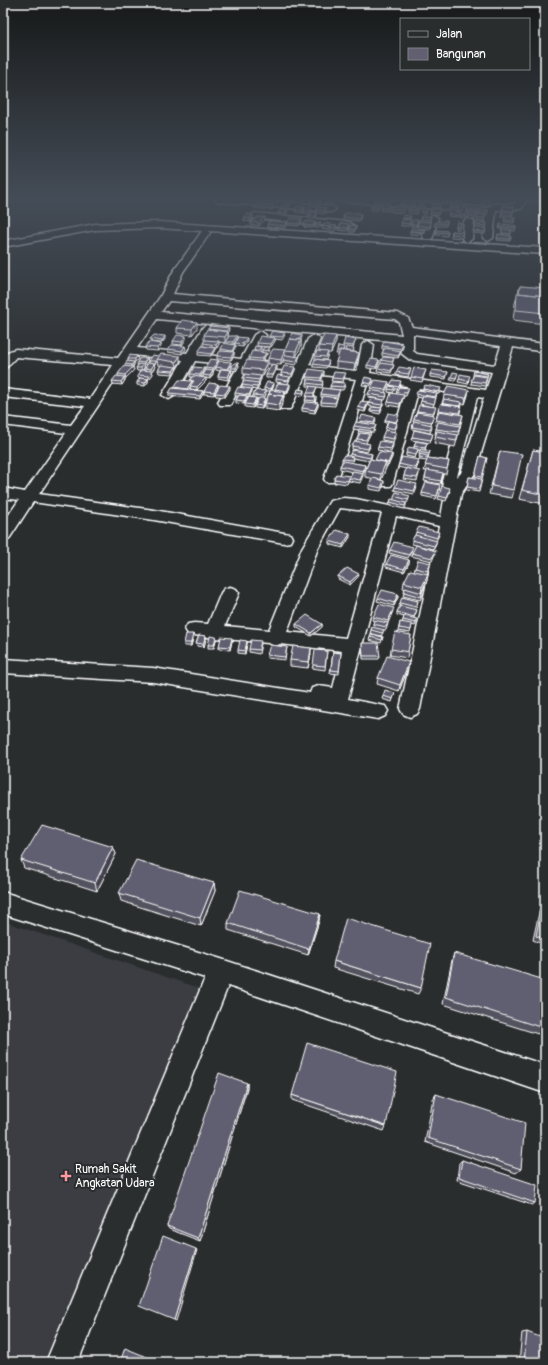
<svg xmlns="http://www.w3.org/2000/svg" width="548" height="1365" viewBox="0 0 548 1365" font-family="Pangolin,sans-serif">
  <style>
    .built { fill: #3a3c42 }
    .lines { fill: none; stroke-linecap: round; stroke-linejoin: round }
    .minor-casing { stroke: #fff; stroke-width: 3 }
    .minor { fill: #2a2d2e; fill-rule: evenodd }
    .wall { fill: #535261; stroke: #fff; fill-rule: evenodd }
    .shaded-wall { fill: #44424f; stroke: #fff }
    .building { fill: #615f71; stroke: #fff }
    .poi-dot { fill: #ff9aa2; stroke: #2a2d2e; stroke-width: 1.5 }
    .labels { text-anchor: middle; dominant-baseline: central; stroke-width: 4; stroke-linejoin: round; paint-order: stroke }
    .near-poi-label { font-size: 12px; fill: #fff; stroke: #2a2d2e; text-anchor: start }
  </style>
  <rect width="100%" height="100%" fill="#2a2d2e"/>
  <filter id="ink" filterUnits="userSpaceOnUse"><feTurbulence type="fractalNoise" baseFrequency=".025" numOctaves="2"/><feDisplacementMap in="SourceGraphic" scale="8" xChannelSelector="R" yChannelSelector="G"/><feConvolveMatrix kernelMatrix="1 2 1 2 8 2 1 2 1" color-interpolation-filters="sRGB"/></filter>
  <g filter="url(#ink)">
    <!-- built -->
    <path class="built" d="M 3,921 L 207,991 L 52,1362 L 3,1362 Z"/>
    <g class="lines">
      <!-- minor casing -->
      <g class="minor-casing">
        <path id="minor" d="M 215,198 L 238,198 L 331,206 L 336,209 L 331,212 L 219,202 L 216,201 Z
          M 337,198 L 372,198 L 488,208 L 493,204 L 514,204 L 518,198 L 545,198 L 545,202 L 532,201 L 528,198 L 521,209 L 496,210 L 493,238 L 488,241 L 483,238 L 485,213 L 342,201 Z
          M 255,213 L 348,222 L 353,225 L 348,228 L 252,218 L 250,216 Z
          M 433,215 L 438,218 L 433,237 L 431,239 L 425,239 L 423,237 L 428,218 Z
          M 469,218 L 474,221 L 472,239 L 467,242 L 462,239 L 464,221 Z
          M 159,222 L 545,248 L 545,254 L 209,231 L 210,233 L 183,272 L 173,294 L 398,313 L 408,318 L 412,327 L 545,344 L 545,352 L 513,347 L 475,473 L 461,494 L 420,709 L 417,714 L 410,717 L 403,714 L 400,709 L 439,526 L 396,516 L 348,699 L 385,706 L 388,711 L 385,716 L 378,719 L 153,682 L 3,673 L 3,659 L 153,668 L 310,693 L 312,688 L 319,686 L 333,688 L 342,651 L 280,644 L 275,646 L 268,643 L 214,638 L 188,634 L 185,629 L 188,624 L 194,623 L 208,624 L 221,593 L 224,589 L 230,587 L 236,589 L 239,593 L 225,626 L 269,630 L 302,548 L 330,501 L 343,498 L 356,499 L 441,517 L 445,494 L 442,481 L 465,395 L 419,388 L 393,483 L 391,486 L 381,486 L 379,483 L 407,386 L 368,381 L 338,479 L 336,482 L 326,482 L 324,479 L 356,379 L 306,373 L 292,406 L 290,409 L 280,409 L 278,406 L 294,371 L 250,367 L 232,402 L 230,405 L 220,405 L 218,402 L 238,366 L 195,361 L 176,395 L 169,399 L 162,395 L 183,360 L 132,355 L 39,494 L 154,510 L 284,533 L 290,534 L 292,538 L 290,542 L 284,543 L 154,520 L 33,502 L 9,539 L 3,540 L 3,523 L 19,500 L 3,498 L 3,488 L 25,492 L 66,433 L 3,425 L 3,417 L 71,425 L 85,406 L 3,397 L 3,389 L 90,399 L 113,365 L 16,357 L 7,367 L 3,368 C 3,356 4,352 16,349 L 118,358 L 160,297 L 173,272 L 202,231 L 159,228 L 95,230 L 3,247 L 3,241 L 95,224 ZM 169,301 L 395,319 L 399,322 L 402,335 L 161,312 ZM 157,319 L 402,342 L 401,353 L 410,360 L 492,372 L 486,390 L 370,373 L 374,345 L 368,341 L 362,345 L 357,371 L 309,365 L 320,339 L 314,335 L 308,339 L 297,364 L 253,360 L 266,335 L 260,331 L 254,335 L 241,359 L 199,354 L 213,329 L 207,325 L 203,327 L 187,353 L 137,348 ZM 413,334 L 501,346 L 495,365 L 417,354 L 413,351 ZM 477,397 L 484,398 L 461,473 L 457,477 ZM 340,508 L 382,513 L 346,638 L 287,632 L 318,548 Z
          M 3,892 L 221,959 L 545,1065 L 545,1093 L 228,986 L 78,1362 L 46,1362 L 205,978 L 3,914 Z"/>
      </g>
      <!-- minor -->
      <use href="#minor" class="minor"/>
    </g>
    <!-- wall -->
    <path class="wall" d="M 243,198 L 257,198 L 254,201 L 243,200 Z
      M 279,198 L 279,200 L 277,203 L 268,202 L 268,200 Z
      M 292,198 L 300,198 L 299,199 L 292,199 Z
      M 301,198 L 308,198 L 307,200 L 301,200 Z
      M 310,198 L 321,198 L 320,201 L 321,203 L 319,206 L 309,205 L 310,203 L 311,200 L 310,200 Z
      M 377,198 L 390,198 L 390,199 Z
      M 392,198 L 401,198 L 400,200 L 391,199 Z
      M 420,198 L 430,198 L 429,202 L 419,201 Z
      M 431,198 L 438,198 L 437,201 L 431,200 Z
      M 449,198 L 447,204 L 442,203 L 442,201 Z
      M 451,198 L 456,198 L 455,203 L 450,203 Z
      M 259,199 L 267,199 L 265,202 L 259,201 Z
      M 293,199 L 293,201 L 291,205 L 285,204 L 285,202 Z
      M 458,199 L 463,199 L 462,205 L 457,204 Z
      M 483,199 L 490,200 L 489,207 L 481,206 Z
      M 333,200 L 333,202 L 331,206 L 325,205 L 325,203 Z
      M 374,201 L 388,205 L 390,208 L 389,211 L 381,210 L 382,206 L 379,206 L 378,210 L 371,210 L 371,207 L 373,205 Z
      M 415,203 L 414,208 L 418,208 L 418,206 L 424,206 L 423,209 L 418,209 L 417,214 L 408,213 L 409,208 L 408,208 L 408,206 Z
      M 433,204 L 440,205 L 438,215 L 430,214 Z
      M 400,205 L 406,205 L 404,213 L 391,212 L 391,209 L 400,207 Z
      M 254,206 L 273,207 L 272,210 L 254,208 Z
      M 304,206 L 304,209 L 302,213 L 295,212 L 295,210 Z
      M 450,206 L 459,207 L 458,212 L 457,212 L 456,217 L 448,216 Z
      M 503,206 L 514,207 L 513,214 L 512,214 L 511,218 L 515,218 L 514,223 L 504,222 L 505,217 L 501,217 Z
      M 281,208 L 290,208 L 288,211 L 287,211 L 287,213 L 285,216 L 278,215 L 278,213 L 281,210 Z
      M 469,208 L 469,210 L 467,212 L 466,218 L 458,217 L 459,215 Z
      M 471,209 L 477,209 L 475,219 L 468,219 Z
      M 479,209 L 488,210 L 487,215 L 478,214 Z
      M 312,210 L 310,214 L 303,213 L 303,211 Z
      M 316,210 L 326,211 L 324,214 L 317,213 L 317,215 L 315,219 L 309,219 L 309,216 L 316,212 Z
      M 427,211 L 426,215 L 422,214 L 422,212 Z
      M 478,214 L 485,215 L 484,221 L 477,220 Z
      M 359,215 L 361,215 L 361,217 L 359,221 L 343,220 L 343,217 Z
      M 253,217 L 251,222 L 244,221 L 244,218 Z
      M 431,217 L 430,222 L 431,225 L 430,229 L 417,228 L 417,225 L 420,221 L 420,219 Z
      M 402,218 L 411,218 L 410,220 L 411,220 L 409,226 L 401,226 Z
      M 302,219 L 302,222 L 299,226 L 287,225 L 287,223 Z
      M 265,220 L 259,226 L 251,225 L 251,222 Z
      M 418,220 L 416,227 L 411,227 L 411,224 Z
      M 447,221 L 446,226 L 434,226 L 435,223 Z
      M 287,222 L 287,225 L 285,228 L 267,227 L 267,224 Z
      M 315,222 L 315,224 L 313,228 L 304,227 L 304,225 Z
      M 457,222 L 461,223 L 459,230 L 456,229 Z
      M 476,222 L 487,223 L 485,234 L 473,233 Z
      M 349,224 L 349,227 L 347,231 L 338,230 L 339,228 Z
      M 500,224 L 516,226 L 515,231 L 511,230 L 510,241 L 497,240 L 498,234 L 502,235 L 502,229 L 499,229 Z
      M 315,225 L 321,225 L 319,228 L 315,228 Z
      M 322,226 L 330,226 L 328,230 L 322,229 Z
      M 337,226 L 337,228 L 335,231 L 330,231 L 330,228 Z
      M 356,226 L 356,228 L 354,232 L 349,232 L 349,229 Z
      M 410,231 L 424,233 L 423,235 L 410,234 Z
      M 448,231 L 447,236 L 436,235 L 436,232 Z
      M 452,231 L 463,235 L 462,238 L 451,237 Z
      M 520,286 L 545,288 L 545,324 L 513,320 L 515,303 Z
      M 177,328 L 197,328 L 192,335 L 177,333 Z
      M 229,328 L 228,337 L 237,336 L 237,339 L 234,345 L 235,345 L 235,343 L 247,341 L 243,347 L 235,346 L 235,348 L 232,352 L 234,352 L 234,355 L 231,360 L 217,359 L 217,356 L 221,351 L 221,349 L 225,344 L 225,342 L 225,343 L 219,342 L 219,344 L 217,348 L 203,346 L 203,343 L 205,340 L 204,340 L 204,335 Z
      M 285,335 L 282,340 L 275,339 L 275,341 L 271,347 L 257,346 L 257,343 L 269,337 L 269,336 Z
      M 302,335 L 302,337 L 301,340 L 301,346 L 296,357 L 299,360 L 296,365 L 283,363 L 283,360 L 285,356 L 281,365 L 268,364 L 268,358 L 285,350 L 289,341 L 289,340 Z
      M 336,336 L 336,342 L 331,353 L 328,353 L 328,355 L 326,360 L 315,359 L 315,356 L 319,351 L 319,346 Z
      M 150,339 L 165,339 L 162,343 L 151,342 Z
      M 186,339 L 182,345 L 173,344 L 173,341 Z
      M 356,340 L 355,342 L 353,348 L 354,352 L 359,353 L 358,358 L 354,370 L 336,368 L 336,362 L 339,354 L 336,354 L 337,351 L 343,347 L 343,345 Z
      M 161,344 L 161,346 L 158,351 L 146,350 L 145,347 Z
      M 403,344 L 403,347 L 398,358 L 382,356 L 382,353 L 384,349 L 382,349 L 382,346 Z
      M 261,347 L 261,350 L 260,352 L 262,352 L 262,350 L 270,350 L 268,354 L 266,354 L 266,355 L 262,362 L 267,368 L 263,376 L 261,376 L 261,379 L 259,383 L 259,386 L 257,390 L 266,394 L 264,398 L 265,401 L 262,409 L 255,408 L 255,405 L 258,399 L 256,398 L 256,401 L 253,408 L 245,407 L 245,404 L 248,398 L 247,398 L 244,404 L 236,403 L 236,400 L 238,396 L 235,396 L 235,393 L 242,387 L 242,385 L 244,381 L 243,381 L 243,378 L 245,374 L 243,374 L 243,368 L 249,360 L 249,358 L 254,351 L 254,350 ZM 252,389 L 256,390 L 253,395 L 253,397 L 249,397 L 252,391 Z
      M 215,348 L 215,350 L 211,356 L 198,355 L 198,352 Z
      M 168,349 L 186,349 L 182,354 L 168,352 Z
      M 137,356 L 138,359 L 135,362 L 134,362 L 134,365 L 133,367 L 134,370 L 126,378 L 125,378 L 125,380 L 122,385 L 113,384 L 112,381 L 118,376 L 118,374 L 125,366 L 125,364 L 128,361 L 128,359 Z
      M 159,357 L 180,362 L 177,367 L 176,367 L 176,370 L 173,374 L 159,373 L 158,370 L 161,365 L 158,365 L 157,361 L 155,364 L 154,364 L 155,367 L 152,371 L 153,374 L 149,379 L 138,378 L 138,375 L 140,371 L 137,371 L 136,368 L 138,365 L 137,365 L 137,362 L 147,358 L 148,361 L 144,366 L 144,368 L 143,370 L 145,370 L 145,368 L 148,363 L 148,361 Z
      M 394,358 L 392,365 L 394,365 L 393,368 L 391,373 L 377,371 L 378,368 L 381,363 L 381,360 Z
      M 218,360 L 218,363 L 231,365 L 228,370 L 231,370 L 232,373 L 228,380 L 218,378 L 218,376 L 220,371 L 216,370 L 216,367 L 213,372 L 213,374 L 210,379 L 206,378 L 206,381 L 197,390 L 190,389 L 190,387 L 189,389 L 203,391 L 203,394 L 200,399 L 169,396 L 169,393 L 174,388 L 174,387 L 191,381 L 192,377 L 190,377 L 190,374 L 204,368 L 204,371 L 200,377 L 203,377 L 203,375 L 205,371 L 205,368 Z
      M 379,360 L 379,363 L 376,369 L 367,368 L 367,365 Z
      M 238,363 L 239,366 L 236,371 L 231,370 L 231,368 Z
      M 329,363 L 326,368 L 313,367 L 313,364 Z
      M 277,366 L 277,368 L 272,378 L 266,378 L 266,375 Z
      M 295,367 L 295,370 L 292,377 L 290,377 L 290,379 L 288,384 L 276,382 L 276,379 L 281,375 L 281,373 Z
      M 411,369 L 410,372 L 408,377 L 396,375 L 396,372 Z
      M 426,370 L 422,382 L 410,380 L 411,377 Z
      M 474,371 L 488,374 L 485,386 L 471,384 Z
      M 448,372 L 446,379 L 430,377 L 430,374 Z
      M 324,374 L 321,381 L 323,384 L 322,388 L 317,387 L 314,396 L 316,397 L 316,400 L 315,403 L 318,403 L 318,406 L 315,413 L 302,411 L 302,408 L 305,402 L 307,393 L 310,386 L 307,386 L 307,383 L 308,380 L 306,379 L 306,377 Z
      M 345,376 L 343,382 L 331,381 L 332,378 Z
      M 457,376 L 455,381 L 450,380 L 451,377 Z
      M 148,379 L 148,382 L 145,386 L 137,385 L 137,382 Z
      M 373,379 L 373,382 L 370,386 L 362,385 L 363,382 Z
      M 459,379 L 469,379 L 468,384 L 458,382 Z
      M 389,382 L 388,385 L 385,393 L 387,396 L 385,400 L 368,397 L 368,394 L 371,390 L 371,388 Z
      M 218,384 L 218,387 L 214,395 L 204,394 L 204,391 Z
      M 401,384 L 400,387 L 408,391 L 406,396 L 404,396 L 403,398 L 399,407 L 387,405 L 388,402 L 396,394 L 398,389 L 395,389 L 393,393 L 388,392 L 388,389 L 390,387 L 390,385 Z
      M 274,385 L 272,391 L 275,391 L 275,389 L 290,387 L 287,394 L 285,393 L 285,395 L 283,399 L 283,402 L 279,411 L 265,409 L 265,403 L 270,391 L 264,391 L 264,388 Z
      M 330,386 L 345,386 L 343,390 L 330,389 Z
      M 230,389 L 225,397 L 216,396 L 215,393 Z
      M 423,389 L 440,390 L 439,394 L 437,394 L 433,407 L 420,404 L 422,398 L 416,397 L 416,394 L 423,391 Z
      M 304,390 L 304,393 L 303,396 L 296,395 L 297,392 Z
      M 339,393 L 337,399 L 335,406 L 321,405 L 321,402 L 323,398 L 321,397 L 321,394 Z
      M 444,395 L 468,395 L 465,404 L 461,403 L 460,407 L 460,413 L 459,415 L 463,415 L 457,440 L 455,447 L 434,443 L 436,435 L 435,434 L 436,429 L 437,426 L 435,425 L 438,410 L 442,404 L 443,400 Z
      M 369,403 L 384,403 L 381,408 L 369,406 Z
      M 368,405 L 365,412 L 357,410 L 358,407 Z
      M 382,408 L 380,414 L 370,412 L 370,410 Z
      M 435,410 L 433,415 L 433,418 L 431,424 L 432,428 L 430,433 L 412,429 L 414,422 L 413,422 L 414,419 L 417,411 Z
      M 398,418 L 396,423 L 397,426 L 394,432 L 385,430 L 386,427 L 387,423 L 385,423 L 385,420 Z
      M 360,421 L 376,421 L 374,425 L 376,425 L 375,428 L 374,432 L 371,432 L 370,436 L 369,436 L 366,443 L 370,447 L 367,452 L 352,449 L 352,446 L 356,441 L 357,439 L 359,434 L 358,434 L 359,430 L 353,429 L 354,426 L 360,422 Z
      M 396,432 L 396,435 L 393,442 L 382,440 L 382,437 Z
      M 412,437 L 432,437 L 430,443 L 411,440 Z
      M 393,443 L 393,446 L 391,452 L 377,450 L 378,447 Z
      M 427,443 L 425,450 L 430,451 L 428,458 L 449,461 L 446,474 L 443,474 L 440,484 L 424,481 L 427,471 L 424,471 L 427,461 L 419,460 L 420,455 L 419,455 L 420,450 L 418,450 L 415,458 L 406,456 L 406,453 L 414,448 L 414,446 Z
      M 533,450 L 545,452 L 545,504 L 519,499 Z
      M 500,451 L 514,490 L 512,498 L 489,494 Z
      M 350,454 L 372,454 L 371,459 L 375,460 L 392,454 L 392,457 L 388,466 L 386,466 L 386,468 L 381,480 L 365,477 L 365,471 L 369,461 L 353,458 L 352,463 L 365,465 L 365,468 L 363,473 L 363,476 L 360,483 L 349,481 L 349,480 L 347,484 L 334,482 L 334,479 L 350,476 L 352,472 L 340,469 L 340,466 L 342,462 L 342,459 L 349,456 Z
      M 480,456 L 487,458 L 479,492 L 466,490 L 469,477 L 475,478 Z
      M 419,463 L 416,470 L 419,474 L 417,481 L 403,479 L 404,476 L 406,469 L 398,467 L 399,464 Z
      M 384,481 L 384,484 L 381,491 L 369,489 L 369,485 Z
      M 395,487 L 417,487 L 414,494 L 394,490 Z
      M 440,488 L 436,499 L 422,496 L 422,493 Z
      M 450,491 L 446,501 L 438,499 L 439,496 Z
      M 394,496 L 409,499 L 407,503 L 406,503 L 406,506 L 404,509 L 389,505 L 390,502 L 394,499 Z
      M 416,532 L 439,535 L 436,541 L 436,544 L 433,549 L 412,544 L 412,540 L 415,535 Z
      M 350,537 L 343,548 L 329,544 L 329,541 Z
      M 390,550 L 412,550 L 408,558 L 389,553 Z
      M 412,553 L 435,554 L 432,561 L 411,556 Z
      M 409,560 L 409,563 L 404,572 L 386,567 L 386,564 Z
      M 430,566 L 427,574 L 428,574 L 427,580 L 422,593 L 422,596 L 420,600 L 403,596 L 405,589 L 403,588 L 404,582 L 414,571 L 415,568 Z
      M 338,576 L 358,577 L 350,585 L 338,579 Z
      M 398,594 L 398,597 L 394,606 L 377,601 L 378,598 Z
      M 418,601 L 416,610 L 417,610 L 416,613 L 414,618 L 416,622 L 415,626 L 412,625 L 410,633 L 398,631 L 400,622 L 402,623 L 404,617 L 397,615 L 397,612 L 400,606 L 399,606 L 400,603 Z
      M 393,611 L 388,623 L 387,627 L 386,630 L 383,630 L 383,633 L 381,636 L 383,637 L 381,643 L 369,640 L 370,637 L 381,636 L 370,633 L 374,621 L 372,620 L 373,617 Z
      M 296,624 L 322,624 L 322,627 L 311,636 L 296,627 Z
      M 193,634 L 193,638 L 191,646 L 184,646 L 184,643 Z
      M 411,635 L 407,658 L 390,655 L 391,649 Z
      M 206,636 L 206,639 L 204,647 L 197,646 L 196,643 Z
      M 216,637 L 216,640 L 214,648 L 208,648 L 208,645 Z
      M 232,641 L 230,650 L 219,649 L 219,646 Z
      M 247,641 L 247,644 L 245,654 L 238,653 L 238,650 Z
      M 362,643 L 380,656 L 379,659 L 363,659 Z
      M 261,644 L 259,654 L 249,652 L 249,649 Z
      M 287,647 L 285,660 L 267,658 L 267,655 Z
      M 327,651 L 325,670 L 312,668 L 313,665 Z
      M 333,652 L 341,653 L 339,674 L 330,673 Z
      M 311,654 L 308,668 L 290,666 L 290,660 Z
      M 409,662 L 408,668 L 399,691 L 377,684 L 378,678 Z
      M 395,693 L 392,702 L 382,699 L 383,696 Z
      M 113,847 L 116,854 L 97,891 L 24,868 L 21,860 Z
      M 214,883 L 215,891 L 201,926 L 121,901 L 119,893 Z
      M 543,903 L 545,904 L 545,945 L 533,940 L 540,908 Z
      M 320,914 L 319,921 L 308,955 L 228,930 L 228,923 Z
      M 454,953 L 543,1028 L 538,1034 L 443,1004 L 452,960 Z
      M 334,961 L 421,988 L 418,994 L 333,968 Z
      M 247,1083 L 247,1088 L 200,1241 L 169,1229 L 167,1226 Z
      M 436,1094 L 521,1169 L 516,1173 L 425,1142 L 433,1099 Z
      M 292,1095 L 386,1126 L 384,1131 L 292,1100 Z
      M 462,1160 L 535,1203 L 532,1205 L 457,1180 L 459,1163 Z
      M 527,1332 L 545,1362 L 519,1362 L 522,1333 Z"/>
    <!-- shaded-wall -->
    <path class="shaded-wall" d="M 253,215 L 253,217 L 251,222 L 250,219 Z
      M 265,217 L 265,220 L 259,226 L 259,223 Z
      M 197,322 L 197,328 L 192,335 L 192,329 Z
      M 228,332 L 228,337 L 225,343 L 225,337 Z
      M 165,336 L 165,339 L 162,343 L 162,341 Z
      M 186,336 L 186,339 L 182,345 L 182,342 Z
      M 237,336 L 237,339 L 233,345 L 233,342 Z
      M 336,336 L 336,342 L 331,353 L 332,347 Z
      M 247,338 L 247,341 L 243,347 L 243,344 Z
      M 275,338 L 275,341 L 271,347 L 271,344 Z
      M 301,340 L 301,346 L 296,357 L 296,351 Z
      M 219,341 L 219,344 L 217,348 L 216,345 Z
      M 161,344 L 161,346 L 158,351 L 157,348 Z
      M 403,344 L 403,347 L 398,358 L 401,349 Z
      M 235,345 L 235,348 L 232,353 L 232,351 Z
      M 185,346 L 186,349 L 182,354 L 182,351 Z
      M 215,348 L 215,350 L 211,356 L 211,354 Z
      M 285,350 L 285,356 L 281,365 L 281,360 Z
      M 234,352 L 234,355 L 231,360 L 231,357 Z
      M 266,353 L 266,355 L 262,362 L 262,359 Z
      M 359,353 L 358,358 L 354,370 L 355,364 Z
      M 137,356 L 138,359 L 135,362 L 135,359 Z
      M 159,356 L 159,359 L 157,359 L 157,361 L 155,364 L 155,361 Z
      M 180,356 L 180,362 L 177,367 L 176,362 Z
      M 147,358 L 148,361 L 144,366 L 144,363 Z
      M 218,360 L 218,363 L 213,372 L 213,369 Z
      M 379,360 L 379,363 L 376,369 L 376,367 Z
      M 134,362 L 134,365 L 132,368 L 132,365 Z
      M 231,362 L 231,365 L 227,372 L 227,369 Z
      M 267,362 L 267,368 L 263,376 L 263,370 Z
      M 238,363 L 239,366 L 236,371 L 236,368 Z
      M 154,364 L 155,367 L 151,372 L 151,369 Z
      M 144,365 L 144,368 L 142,371 L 141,368 Z
      M 277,366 L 277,368 L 272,378 L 272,375 Z
      M 133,367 L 134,370 L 126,378 L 125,375 Z
      M 176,367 L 176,370 L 173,374 L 173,371 Z
      M 295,367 L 295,370 L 292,377 L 292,374 Z
      M 204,368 L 204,371 L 200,378 L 200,375 Z
      M 231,370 L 232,373 L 228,380 L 228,377 Z
      M 152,371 L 153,374 L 149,379 L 149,376 Z
      M 213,371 L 213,374 L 210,379 L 210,376 Z
      M 324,371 L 324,374 L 321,381 L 321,378 Z
      M 261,376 L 261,379 L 259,383 L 259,386 L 257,390 L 257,387 L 259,383 L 259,380 Z
      M 125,377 L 125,380 L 122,385 L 121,382 Z
      M 206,378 L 206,381 L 197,390 L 197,387 Z
      M 148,379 L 148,382 L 145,386 L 145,383 Z
      M 192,381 L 192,384 L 187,392 L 187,389 Z
      M 274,383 L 274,385 L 271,392 L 271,389 Z
      M 218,384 L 218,387 L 214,395 L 214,392 Z
      M 290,384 L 290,387 L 287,394 L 287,391 Z
      M 230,386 L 230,389 L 225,397 L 225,394 Z
      M 317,387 L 314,396 L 314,393 Z
      M 252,389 L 252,391 L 249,398 L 249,395 Z
      M 469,390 L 468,395 L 465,404 L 466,398 Z
      M 203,391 L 203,394 L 200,399 L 200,396 Z
      M 266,391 L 266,394 L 264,399 L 263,396 Z
      M 285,392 L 285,395 L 283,399 L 283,402 L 279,411 L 279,405 Z
      M 247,396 L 247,399 L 244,404 L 244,401 Z
      M 256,398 L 256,401 L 253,408 L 253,405 Z
      M 265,398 L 265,401 L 262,409 L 262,406 Z
      M 368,402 L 368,405 L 365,412 L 365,409 Z
      M 318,403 L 318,406 L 315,413 L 315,410 Z
      M 392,454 L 392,457 L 388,466 L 388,463 Z
      M 386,462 L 386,468 L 381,480 L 381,474 Z
      M 350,534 L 350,537 L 343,548 L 343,545 Z
      M 409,560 L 409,563 L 404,572 L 404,569 Z
      M 359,574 L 358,577 L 350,585 L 350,582 Z
      M 428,574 L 427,580 L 421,593 L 422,587 Z
      M 398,594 L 398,597 L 394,606 L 394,603 Z
      M 322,624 L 322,627 L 311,636 L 311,633 Z
      M 193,634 L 193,638 L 191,646 L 191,643 Z
      M 206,636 L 206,639 L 204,647 L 203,644 Z
      M 216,637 L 216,640 L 214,648 L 214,645 Z
      M 232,638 L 232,641 L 230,650 L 230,647 Z
      M 247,641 L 247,644 L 245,654 L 245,651 Z
      M 311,648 L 311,654 L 308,668 L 309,662 Z
      M 409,662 L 408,668 L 399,691 L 400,685 Z
      M 113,847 L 116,854 L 97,891 L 95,883 Z
      M 214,883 L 215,891 L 201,926 L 200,918 Z
      M 320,914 L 319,921 L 308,955 L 309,949 Z
      M 247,1083 L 247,1088 L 200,1241 L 198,1238 Z
      M 196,1249 L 197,1250 L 176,1321 L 174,1320 Z"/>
    <!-- building -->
    <path class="building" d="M 244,198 L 255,198 L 254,199 Z
      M 259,198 L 267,198 L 265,200 L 259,199 Z
      M 269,198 L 279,198 L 277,201 L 268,200 Z
      M 287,198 L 293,199 L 291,202 L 285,202 Z
      M 419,198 L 430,198 L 429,199 Z
      M 443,198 L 449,198 L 448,201 L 442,201 Z
      M 451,198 L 456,198 L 455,201 L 450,200 Z
      M 458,199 L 463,199 L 462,202 L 457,202 Z
      M 483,199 L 490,200 L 489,204 L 482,204 Z
      M 311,200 L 321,201 L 319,203 L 310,203 Z
      M 327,200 L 333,200 L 331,203 L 325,203 Z
      M 374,201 L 389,202 L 387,205 L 390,205 L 389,208 L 381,208 L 383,204 L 373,203 Z
      M 401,202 L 406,202 L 405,205 L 400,205 Z
      M 256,203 L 273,205 L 272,207 L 254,206 Z
      M 409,203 L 415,203 L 414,206 L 408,206 Z
      M 419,204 L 424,204 L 423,207 L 418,206 Z
      M 433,204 L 440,205 L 439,208 L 432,207 Z
      M 282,205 L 290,206 L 288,208 L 281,208 Z
      M 372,205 L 379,205 L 378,208 L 371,207 Z
      M 297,206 L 304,206 L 302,210 L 295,210 Z
      M 392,206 L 406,207 L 404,210 L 391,209 Z
      M 450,206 L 459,207 L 459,209 L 449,208 Z
      M 503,206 L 514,207 L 514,211 L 503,210 Z
      M 306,207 L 312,207 L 310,211 L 303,211 Z
      M 317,207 L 326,208 L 325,211 L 316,210 Z
      M 463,207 L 469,208 L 467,210 L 467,216 L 459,215 Z
      M 409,208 L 418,208 L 417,211 L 408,210 Z
      M 423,208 L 427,209 L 426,212 L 422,212 Z
      M 431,209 L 440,209 L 439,213 L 430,212 Z
      M 471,209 L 477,209 L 476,212 L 471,211 Z
      M 479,209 L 488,210 L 487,212 L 479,212 Z
      M 280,210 L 287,210 L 285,214 L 278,213 Z
      M 449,210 L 457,211 L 456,215 L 448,214 Z
      M 311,212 L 317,212 L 315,217 L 309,216 Z
      M 502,212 L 512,212 L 512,215 L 502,215 Z
      M 345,213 L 359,213 L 359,215 L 361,215 L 359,219 L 343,217 Z
      M 470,213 L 476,214 L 475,217 L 469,216 Z
      M 247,214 L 253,215 L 250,219 L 244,218 Z
      M 478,214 L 485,215 L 485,218 L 477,218 Z
      M 403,215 L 411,216 L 410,218 L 402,218 Z
      M 421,216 L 431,217 L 430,220 L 420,219 Z
      M 258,217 L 265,217 L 259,223 L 251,222 Z
      M 505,217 L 515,218 L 514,221 L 505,220 Z
      M 290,218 L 302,219 L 299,224 L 287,223 Z
      M 403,219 L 411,220 L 409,224 L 401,223 Z
      M 413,220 L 418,220 L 416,225 L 411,224 Z
      M 269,221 L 287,222 L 285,226 L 267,224 Z
      M 306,221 L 315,222 L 313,226 L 304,225 Z
      M 419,221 L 431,222 L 430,227 L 417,225 Z
      M 437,221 L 447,221 L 447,224 L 435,223 Z
      M 317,222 L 321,222 L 319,225 L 315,225 Z
      M 457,222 L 461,223 L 460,227 L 456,227 Z
      M 476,222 L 487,223 L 486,226 L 475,225 Z
      M 324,223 L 330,224 L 329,227 L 322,226 Z
      M 341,223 L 349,224 L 347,228 L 339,228 Z
      M 500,224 L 516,226 L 516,228 L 500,227 Z
      M 331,225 L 337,226 L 335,228 L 330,228 Z
      M 351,225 L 356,226 L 355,230 L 349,229 Z
      M 474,227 L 486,228 L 485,232 L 473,231 Z
      M 411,229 L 424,230 L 424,232 L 410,231 Z
      M 502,229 L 511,230 L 511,234 L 502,233 Z
      M 437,230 L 448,231 L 447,233 L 436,232 Z
      M 452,231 L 463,232 L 462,235 L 452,234 Z
      M 498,234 L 511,236 L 511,239 L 497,238 Z
      M 520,286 L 545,288 L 545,296 L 519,293 Z
      M 517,293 L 545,296 L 545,313 L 516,310 Z
      M 182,320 L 197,322 L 192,329 L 177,328 Z
      M 210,326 L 229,328 L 226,331 L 208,329 Z
      M 207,329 L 228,332 L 225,337 L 204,335 Z
      M 272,331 L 285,333 L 282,337 L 269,336 Z
      M 292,333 L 302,335 L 299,340 L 290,339 L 289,340 Z
      M 154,335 L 165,336 L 162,341 L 150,339 Z
      M 177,335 L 186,336 L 182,342 L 173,341 Z
      M 324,335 L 336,336 L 332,347 L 319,346 Z
      M 229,336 L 237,336 L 233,342 L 225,342 Z
      M 260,336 L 275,338 L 271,344 L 257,343 Z
      M 238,337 L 247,338 L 243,344 L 235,343 Z
      M 345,338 L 356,340 L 353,346 L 343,345 Z
      M 290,339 L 301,340 L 296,351 L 285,350 Z
      M 205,340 L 219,341 L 216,345 L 203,343 Z
      M 384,341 L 403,344 L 401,349 L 382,346 Z
      M 149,342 L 161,344 L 157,348 L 145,347 Z
      M 224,343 L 235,345 L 232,351 L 221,349 Z
      M 171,345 L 185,346 L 182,351 L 168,349 Z
      M 202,346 L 215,348 L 211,354 L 198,352 Z
      M 255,346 L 261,347 L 259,350 L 254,350 Z
      M 338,346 L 344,347 L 343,351 L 340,350 L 340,351 L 337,351 Z
      M 264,347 L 270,347 L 268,351 L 262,350 Z
      M 346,347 L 354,348 L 353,352 L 345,351 Z
      M 385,348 L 401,351 L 398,356 L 382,353 Z
      M 273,349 L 285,350 L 281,360 L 268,358 Z
      M 340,350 L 359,353 L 355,364 L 336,362 Z
      M 220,351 L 234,352 L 231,357 L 217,356 Z
      M 252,351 L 266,353 L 262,359 L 249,358 Z
      M 317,351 L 328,352 L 326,357 L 315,356 Z
      M 161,354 L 180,356 L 176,362 L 157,359 Z
      M 130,355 L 137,356 L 135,359 L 128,359 Z
      M 152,355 L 159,356 L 155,361 L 148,361 Z
      M 286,355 L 299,357 L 296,362 L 283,360 Z
      M 383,357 L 394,358 L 392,362 L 381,360 Z
      M 140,358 L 147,358 L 144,363 L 137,362 Z
      M 210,359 L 218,360 L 213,369 L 205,368 Z
      M 315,359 L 329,361 L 327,366 L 313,364 Z
      M 371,359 L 379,360 L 376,367 L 367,365 Z
      M 247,360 L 267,362 L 263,370 L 243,368 Z
      M 127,361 L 134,362 L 132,365 L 125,364 Z
      M 219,361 L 231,362 L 227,369 L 216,367 Z
      M 148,363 L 154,364 L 151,369 L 145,368 Z
      M 234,363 L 238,363 L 236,368 L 231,368 Z
      M 381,363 L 394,365 L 391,371 L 378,368 Z
      M 139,364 L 144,365 L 141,368 L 136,368 Z
      M 161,365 L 176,367 L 173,371 L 158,370 Z
      M 271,365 L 277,366 L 272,375 L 266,375 Z
      M 124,366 L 133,367 L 125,375 L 118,374 Z
      M 284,366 L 295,367 L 292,374 L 281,373 Z
      M 194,367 L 204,368 L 200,375 L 190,374 Z
      M 399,367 L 411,369 L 408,374 L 396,372 Z
      M 414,368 L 426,370 L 422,379 L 411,377 Z
      M 221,369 L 231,370 L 228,377 L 218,376 Z
      M 309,369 L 324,371 L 321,378 L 306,377 Z
      M 141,370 L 152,371 L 149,376 L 138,375 Z
      M 206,370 L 213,371 L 210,376 L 203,375 Z
      M 432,370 L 448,372 L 446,377 L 430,374 Z
      M 474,371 L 488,374 L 487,376 L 473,374 Z
      M 334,372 L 346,373 L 343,379 L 332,378 Z
      M 453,372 L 458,373 L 456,378 L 451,377 Z
      M 245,374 L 261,376 L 259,380 L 243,378 Z
      M 460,374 L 470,376 L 468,381 L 459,379 Z
      M 278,375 L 290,377 L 288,381 L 276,379 Z
      M 474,375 L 487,377 L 485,383 L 471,381 Z
      M 116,376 L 125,377 L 121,382 L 112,381 Z
      M 193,376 L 206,378 L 197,387 L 190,386 L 194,381 L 190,380 Z
      M 365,377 L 373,379 L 371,384 L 363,382 Z
      M 140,378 L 148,379 L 145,383 L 137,382 Z
      M 309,379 L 323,381 L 322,385 L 307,383 Z
      M 179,380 L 192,381 L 187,389 L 174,387 Z
      M 375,380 L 389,382 L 385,390 L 371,388 Z
      M 393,380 L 401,381 L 399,387 L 390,385 Z
      M 244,381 L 259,383 L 257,387 L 242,385 Z
      M 267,382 L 274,383 L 271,389 L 264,388 Z
      M 332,382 L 345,383 L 343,387 L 330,386 Z
      M 209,383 L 218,384 L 214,392 L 204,391 Z
      M 278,383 L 290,384 L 287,391 L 275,389 Z
      M 220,385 L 230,386 L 225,394 L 215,393 Z
      M 425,385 L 441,388 L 439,392 L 423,389 Z
      M 310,386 L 317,387 L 314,393 L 307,393 Z
      M 389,386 L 395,387 L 393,390 L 388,389 Z
      M 448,386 L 469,390 L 466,398 L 444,395 Z
      M 238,387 L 252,389 L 249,395 L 235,393 Z
      M 399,387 L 409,388 L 406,393 L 396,392 Z
      M 172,388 L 203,391 L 200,396 L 169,393 Z
      M 323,388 L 340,390 L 337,396 L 321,394 Z
      M 298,389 L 304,390 L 303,393 L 297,392 Z
      M 256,390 L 266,391 L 263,396 L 253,395 Z
      M 271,390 L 285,392 L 283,397 L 283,396 L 269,394 L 268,395 Z
      M 370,390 L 387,393 L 386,397 L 368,394 Z
      M 418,390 L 437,393 L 435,397 L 416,394 Z
      M 391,393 L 404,395 L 400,404 L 388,402 Z
      M 269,394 L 283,396 L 279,405 L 265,403 Z
      M 239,395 L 247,396 L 244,401 L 236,400 Z
      M 307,396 L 316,397 L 315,401 L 305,400 Z
      M 323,396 L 337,398 L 335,403 L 321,402 Z
      M 423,396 L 436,398 L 434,404 L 421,401 Z
      M 249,397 L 256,398 L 253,405 L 245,404 Z
      M 259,398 L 265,398 L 262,406 L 255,405 Z
      M 371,398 L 384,400 L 382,405 L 369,403 Z
      M 444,399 L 461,402 L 460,406 L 442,404 Z
      M 361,401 L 368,402 L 365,409 L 358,407 Z
      M 305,402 L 318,403 L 315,410 L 302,408 Z
      M 441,403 L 461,407 L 459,413 L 438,410 Z
      M 419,405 L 436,407 L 433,413 L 417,411 Z
      M 372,407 L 382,408 L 380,411 L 370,410 Z
      M 439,411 L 463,415 L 460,424 L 436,420 Z
      M 417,412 L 434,415 L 431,422 L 414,419 Z
      M 388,413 L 399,415 L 396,422 L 385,420 Z
      M 362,415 L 376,418 L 374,423 L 360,421 Z
      M 388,421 L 397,423 L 395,429 L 386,427 Z
      M 414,421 L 432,425 L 430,430 L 412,427 Z
      M 356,422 L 376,425 L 374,429 L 354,426 Z
      M 438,422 L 460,426 L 458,432 L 436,429 Z
      M 359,429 L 371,431 L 370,433 L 358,431 Z
      M 385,430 L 396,432 L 393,439 L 382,437 Z
      M 414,430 L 433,434 L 431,440 L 412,437 Z
      M 437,431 L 458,435 L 456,441 L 435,437 Z
      M 360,433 L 369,434 L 366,440 L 357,439 Z
      M 355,441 L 370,444 L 368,449 L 352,446 Z
      M 380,441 L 393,443 L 391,449 L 378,447 Z
      M 416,441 L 427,443 L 425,448 L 414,446 Z
      M 409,447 L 418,449 L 416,455 L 406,453 Z
      M 421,449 L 430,451 L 429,454 L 419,452 Z
      M 352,450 L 372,454 L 370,458 L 350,454 Z
      M 533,450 L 545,452 L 545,495 L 522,490 Z
      M 500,451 L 522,454 L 514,490 L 492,486 Z
      M 379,452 L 392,454 L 388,463 L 375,460 Z
      M 420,454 L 428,456 L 428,458 L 419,457 Z
      M 344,455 L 353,457 L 352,460 L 342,459 Z
      M 480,456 L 487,458 L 482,477 L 475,476 Z
      M 402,457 L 419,460 L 416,468 L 399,464 Z
      M 428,458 L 449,461 L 447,469 L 425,465 Z
      M 370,459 L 386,462 L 381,474 L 365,471 Z
      M 343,461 L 365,465 L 363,471 L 340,466 Z
      M 406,468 L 420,471 L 417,478 L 404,476 Z
      M 427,470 L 443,473 L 441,481 L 425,478 Z
      M 353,471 L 363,473 L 360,480 L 349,478 Z
      M 336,474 L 350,476 L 348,481 L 334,479 Z
      M 469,477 L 482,479 L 479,489 L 467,487 Z
      M 373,478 L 384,481 L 381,488 L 369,485 Z
      M 398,480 L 417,484 L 414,491 L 395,487 Z
      M 426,482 L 440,485 L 437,496 L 422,493 Z
      M 442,486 L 450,488 L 447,498 L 439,496 Z
      M 396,492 L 410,496 L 408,500 L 394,496 Z
      M 391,499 L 406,503 L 405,506 L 390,502 Z
      M 419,527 L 439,532 L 437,538 L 416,532 Z
      M 336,530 L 350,534 L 343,545 L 329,541 Z
      M 415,535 L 437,541 L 434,546 L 412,540 Z
      M 394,542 L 413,547 L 409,555 L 390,550 Z
      M 416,545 L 436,551 L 432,558 L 412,553 Z
      M 391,555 L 409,560 L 404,569 L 386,564 Z
      M 418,560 L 431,563 L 427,571 L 415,568 Z
      M 347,568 L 359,574 L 350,582 L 338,576 Z
      M 410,570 L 428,574 L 422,587 L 404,582 Z
      M 405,588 L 422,593 L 421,597 L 404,592 Z
      M 382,590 L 398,594 L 394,603 L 378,598 Z
      M 402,597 L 418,601 L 416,607 L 400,603 Z
      M 379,604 L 394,608 L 388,621 L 373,617 Z
      M 400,606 L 417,610 L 414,617 L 397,612 Z
      M 307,615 L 322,624 L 311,633 L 296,624 Z
      M 404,616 L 417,619 L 416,623 L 403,620 Z
      M 374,620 L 388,623 L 386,627 L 373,624 Z
      M 400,622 L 412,624 L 411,630 L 399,628 Z
      M 372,627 L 384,630 L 382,633 L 371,630 Z
      M 395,632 L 411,635 L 408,652 L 391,649 Z
      M 186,634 L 193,634 L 191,643 L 184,643 Z
      M 371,634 L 383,637 L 382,640 L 370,637 Z
      M 199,635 L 206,636 L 203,644 L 196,643 Z
      M 210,636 L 216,637 L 214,645 L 208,645 Z
      M 221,637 L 232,638 L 230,647 L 219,646 Z
      M 240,640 L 247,641 L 245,651 L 238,650 Z
      M 251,640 L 261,641 L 259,650 L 249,649 Z
      M 362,643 L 378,643 L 380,656 L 363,656 Z
      M 270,645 L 287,647 L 285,657 L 267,655 Z
      M 293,646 L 311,648 L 309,662 L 290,660 Z
      M 315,650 L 327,651 L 325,666 L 313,665 Z
      M 333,652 L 341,653 L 339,671 L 331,670 Z
      M 387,656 L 409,662 L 400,685 L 378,678 Z
      M 385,690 L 395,693 L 393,699 L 383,696 Z
      M 42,825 L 113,847 L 95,883 L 21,860 Z
      M 136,860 L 214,883 L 200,918 L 119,893 Z
      M 240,890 L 320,914 L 309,949 L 228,923 Z
      M 543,903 L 545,904 L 545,939 L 536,936 Z
      M 346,918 L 430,944 L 421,988 L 334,961 Z
      M 454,953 L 545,980 L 545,1005 L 543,1028 L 446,997 Z
      M 307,1043 L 397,1072 L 386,1126 L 292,1095 Z
      M 219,1073 L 247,1083 L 198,1238 L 167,1226 Z
      M 436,1094 L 525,1123 L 521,1169 L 428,1138 Z
      M 462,1160 L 537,1185 L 535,1203 L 459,1177 Z
      M 163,1236 L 196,1249 L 174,1320 L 139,1306 Z
      M 527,1332 L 545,1339 L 545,1362 L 524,1362 Z
      M 125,1348 L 159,1362 L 120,1362 Z"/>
  </g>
  <!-- sky -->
  <linearGradient id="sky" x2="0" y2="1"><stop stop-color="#171919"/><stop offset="0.51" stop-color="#444c57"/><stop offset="1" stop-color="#444c57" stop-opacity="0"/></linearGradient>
  <rect width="548" height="389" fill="url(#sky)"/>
  <!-- markers -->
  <path class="poi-dot" d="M64 1170h4v4h4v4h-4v4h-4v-4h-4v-4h4z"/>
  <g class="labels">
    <!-- near-poi labels -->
    <g class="near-poi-label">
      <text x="75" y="1169">Rumah Sakit<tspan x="75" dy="14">Angkatan Udara</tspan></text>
    </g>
  </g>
  <!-- margin -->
  <rect width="548" height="1365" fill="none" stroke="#2a2d2e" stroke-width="16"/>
  <rect x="8" y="8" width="532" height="1349" fill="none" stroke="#fff" stroke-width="1.5" filter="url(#ink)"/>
  <!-- legend -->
  <rect x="400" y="18" width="130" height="52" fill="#2a2d2e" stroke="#7f8182"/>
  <rect x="408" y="31" width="20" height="6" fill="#2a2d2e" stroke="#7f8182"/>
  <text x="436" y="38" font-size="12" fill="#ffffff">Jalan</text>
  <rect x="408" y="48" width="20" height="12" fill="#615f71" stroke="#7f8182"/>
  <text x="436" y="58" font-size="12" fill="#ffffff">Bangunan</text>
</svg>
